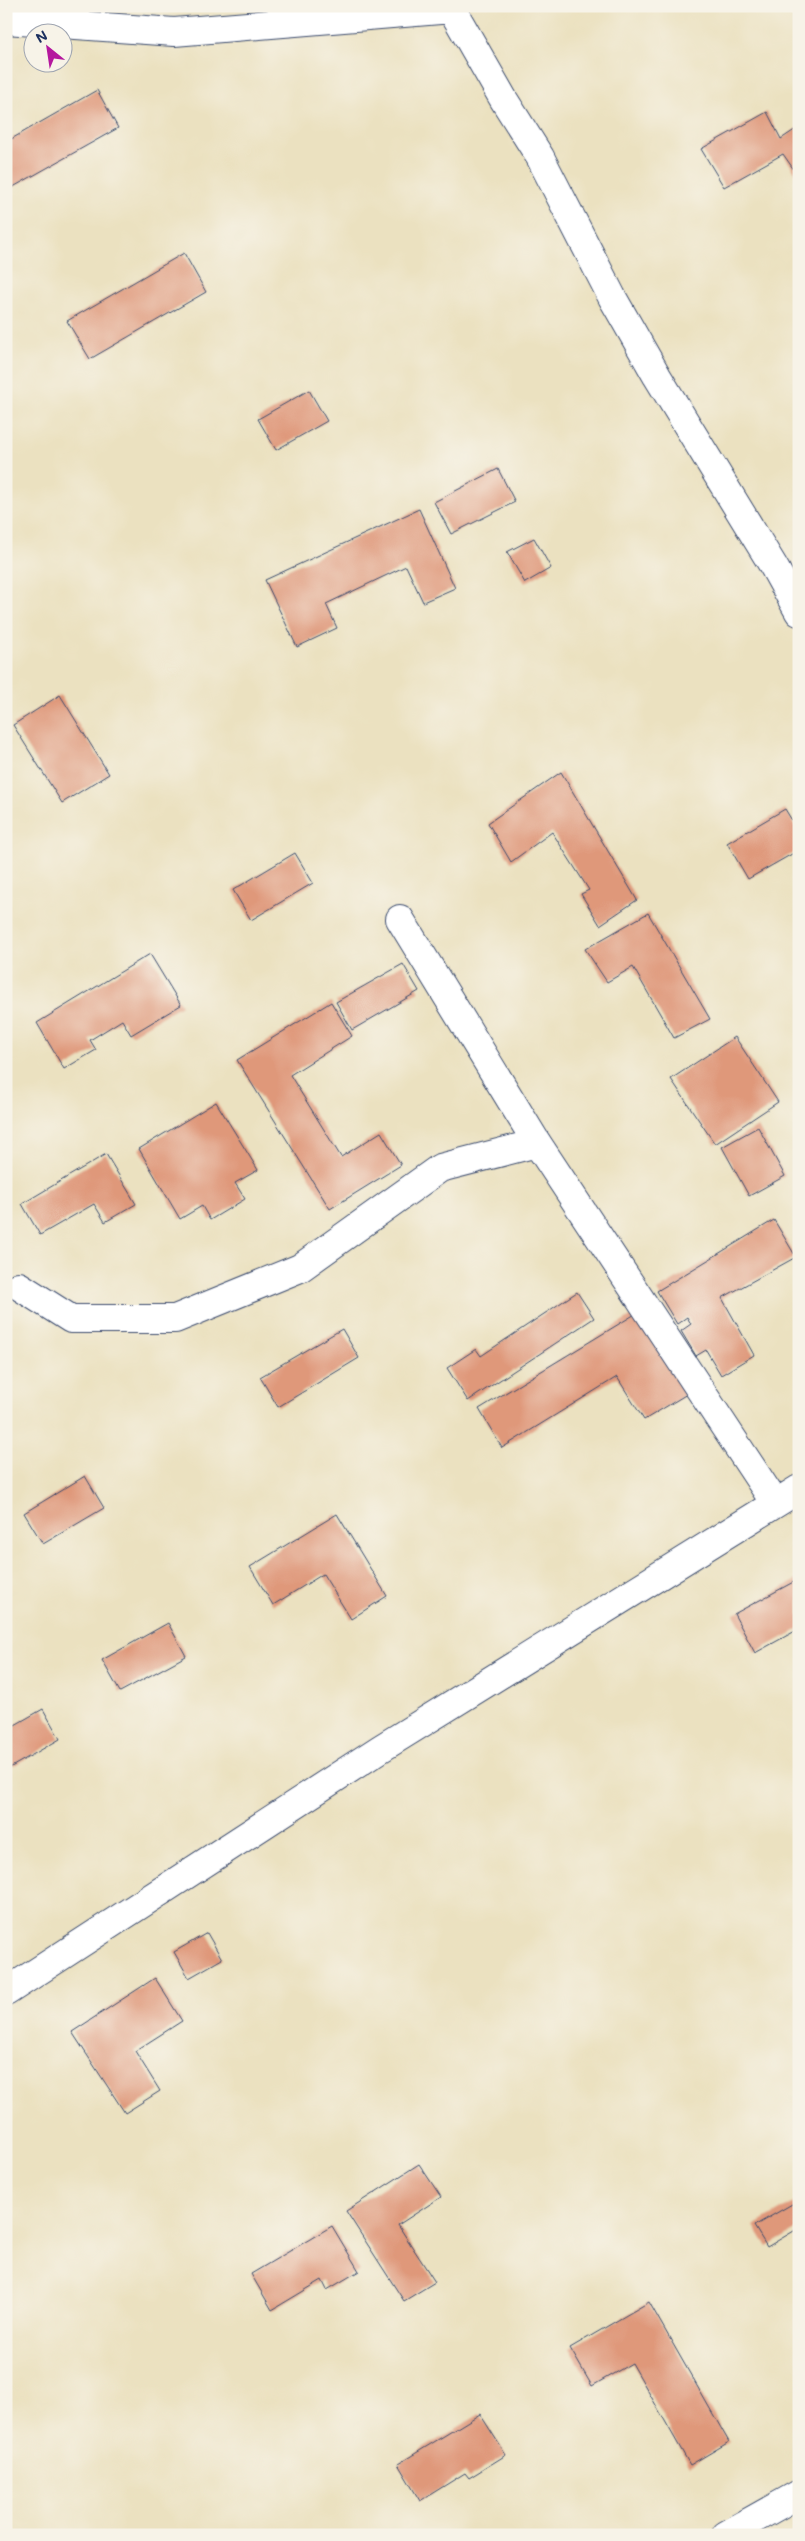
<svg xmlns="http://www.w3.org/2000/svg" width="805" height="2541" viewBox="0 0 805 2541" font-family="Mali,sans-serif">
  <style>
    .building { fill: #df987a }
    .lines { fill: none; stroke-linecap: round; stroke-linejoin: round }
    .minor-casing { stroke: #3a4a6d; stroke-width: 30 }
    .minor { stroke: #fff; stroke-width: 28 }
  </style>
  <rect width="100%" height="100%" fill="#f7f3e8"/>
  <filter id="ink" filterUnits="userSpaceOnUse"><feTurbulence type="fractalNoise" baseFrequency=".02" numOctaves="2"/><feDisplacementMap in="SourceGraphic" scale="10" xChannelSelector="R" yChannelSelector="G"/><feConvolveMatrix kernelMatrix="1 2 1 2 8 2 1 2 1" color-interpolation-filters="sRGB"/></filter>
  <filter id="wash" filterUnits="userSpaceOnUse"><feTurbulence type="fractalNoise" baseFrequency=".0096" numOctaves="4" result="noise"/><feDisplacementMap in="SourceGraphic" scale="20" xChannelSelector="R" yChannelSelector="G"/><feGaussianBlur stdDeviation="1.12" result="paint"/><feColorMatrix in="noise" values="0 0 0 0 0 0 0 0 0 0 0 0 0 0 0 0 0 1.4 0 .05"/><feComposite in="paint" operator="in"/></filter>
  <g filter="url(#wash)">
    <rect width="100%" height="100%" fill="#ebe1c0"/>
    <g id="blocks">
      <!-- building -->
      <path class="building" d="M 97,90 L 118,128 L 6,191 L 6,142 Z
        M 767,112 L 781,139 L 799,127 L 799,177 L 783,154 L 724,187 L 701,149 Z
        M 184,253 L 206,292 L 90,359 L 67,321 Z
        M 309,390 L 327,421 L 276,450 L 258,419 Z
        M 498,469 L 515,502 L 451,534 L 434,502 Z
        M 419,509 L 455,588 L 423,602 L 406,566 L 326,604 L 337,628 L 297,647 L 265,580 Z
        M 534,538 L 551,568 L 525,583 L 507,552 Z
        M 60,695 L 109,774 L 62,803 L 13,725 Z
        M 561,772 L 637,900 L 600,925 L 581,894 L 589,890 L 552,832 L 511,862 L 488,823 Z
        M 785,809 L 799,832 L 799,850 L 748,879 L 727,843 Z
        M 295,853 L 313,883 L 251,920 L 233,890 Z
        M 648,913 L 710,1019 L 674,1038 L 633,967 L 607,982 L 585,949 Z
        M 150,954 L 181,1005 L 131,1035 L 122,1020 L 90,1040 L 96,1050 L 64,1069 L 37,1023 Z
        M 403,964 L 419,991 L 352,1030 L 336,1002 Z
        M 331,1002 L 352,1036 L 290,1075 L 341,1157 L 381,1132 L 401,1165 L 330,1209 L 237,1060 Z
        M 735,1037 L 778,1102 L 715,1144 L 671,1079 Z
        M 216,1102 L 258,1170 L 235,1183 L 245,1199 L 210,1220 L 202,1206 L 180,1219 L 139,1149 Z
        M 758,1127 L 785,1176 L 749,1196 L 722,1147 Z
        M 106,1154 L 136,1204 L 105,1222 L 94,1204 L 40,1235 L 22,1204 Z
        M 774,1220 L 796,1257 L 722,1298 L 754,1355 L 721,1375 L 706,1350 L 696,1356 L 681,1331 L 691,1324 L 687,1317 L 677,1324 L 657,1291 Z
        M 577,1292 L 594,1318 L 468,1401 L 447,1368 L 476,1349 L 481,1356 Z
        M 637,1313 L 687,1394 L 644,1420 L 617,1377 L 502,1448 L 479,1409 Z
        M 342,1329 L 359,1358 L 278,1407 L 260,1377 Z
        M 85,1476 L 104,1508 L 43,1544 L 24,1513 Z
        M 337,1514 L 387,1596 L 351,1619 L 323,1574 L 273,1605 L 250,1567 Z
        M 799,1579 L 799,1629 L 755,1653 L 734,1614 Z
        M 168,1623 L 186,1656 L 120,1692 L 102,1660 Z
        M 43,1709 L 60,1739 L 6,1770 L 6,1730 Z
        M 207,1933 L 222,1959 L 189,1978 L 174,1952 Z
        M 155,1978 L 182,2021 L 135,2051 L 160,2091 L 125,2113 L 72,2032 Z
        M 419,2164 L 441,2197 L 398,2225 L 435,2282 L 404,2301 L 346,2211 Z
        M 799,2200 L 799,2228 L 767,2247 L 754,2226 Z
        M 332,2226 L 359,2271 L 327,2290 L 322,2280 L 272,2310 L 251,2274 Z
        M 649,2302 L 729,2442 L 690,2465 L 632,2363 L 592,2386 L 570,2348 Z
        M 480,2414 L 506,2455 L 469,2478 L 465,2473 L 420,2501 L 398,2464 Z"/>
    </g>
  </g>
  <g filter="url(#ink)">
    <use href="#blocks" fill-opacity="0" stroke="#3a4a6d" stroke-width="1"/>
    <g class="lines">
      <!-- minor casing -->
      <g class="minor-casing">
        <path id="minor" d="M 450,6 L 504,100 L 540,157 L 612,297 L 657,376 L 774,567 L 799,612
          M 6,20 L 174,32 L 452,9
          M 400,919 L 537,1143 L 775,1503
          M 19,1286 L 71,1319 L 175,1319 L 300,1268 L 440,1168 L 537,1143
          M 6,1992 L 380,1749 L 799,1489
          M 726,2535 L 799,2494"/>
      </g>
      <!-- minor -->
      <use href="#minor" class="minor"/>
    </g>
  </g>
  <!-- margin -->
  <rect width="805" height="2541" fill="none" stroke="#f7f3e8" stroke-width="25"/>
  <!-- north arrow -->
  <g transform="translate(48 48) rotate(330)"><circle r="24" fill="#f7f3e8" stroke="#9fa5b1"/>
  <path d="M0-4L9 19L0 12L-9 19Z" fill="#b5179e"/>
  <text y="-8" font-size="14" font-weight="bold" text-anchor="middle" fill="#1b2f5e">N</text>
  </g>
</svg>
